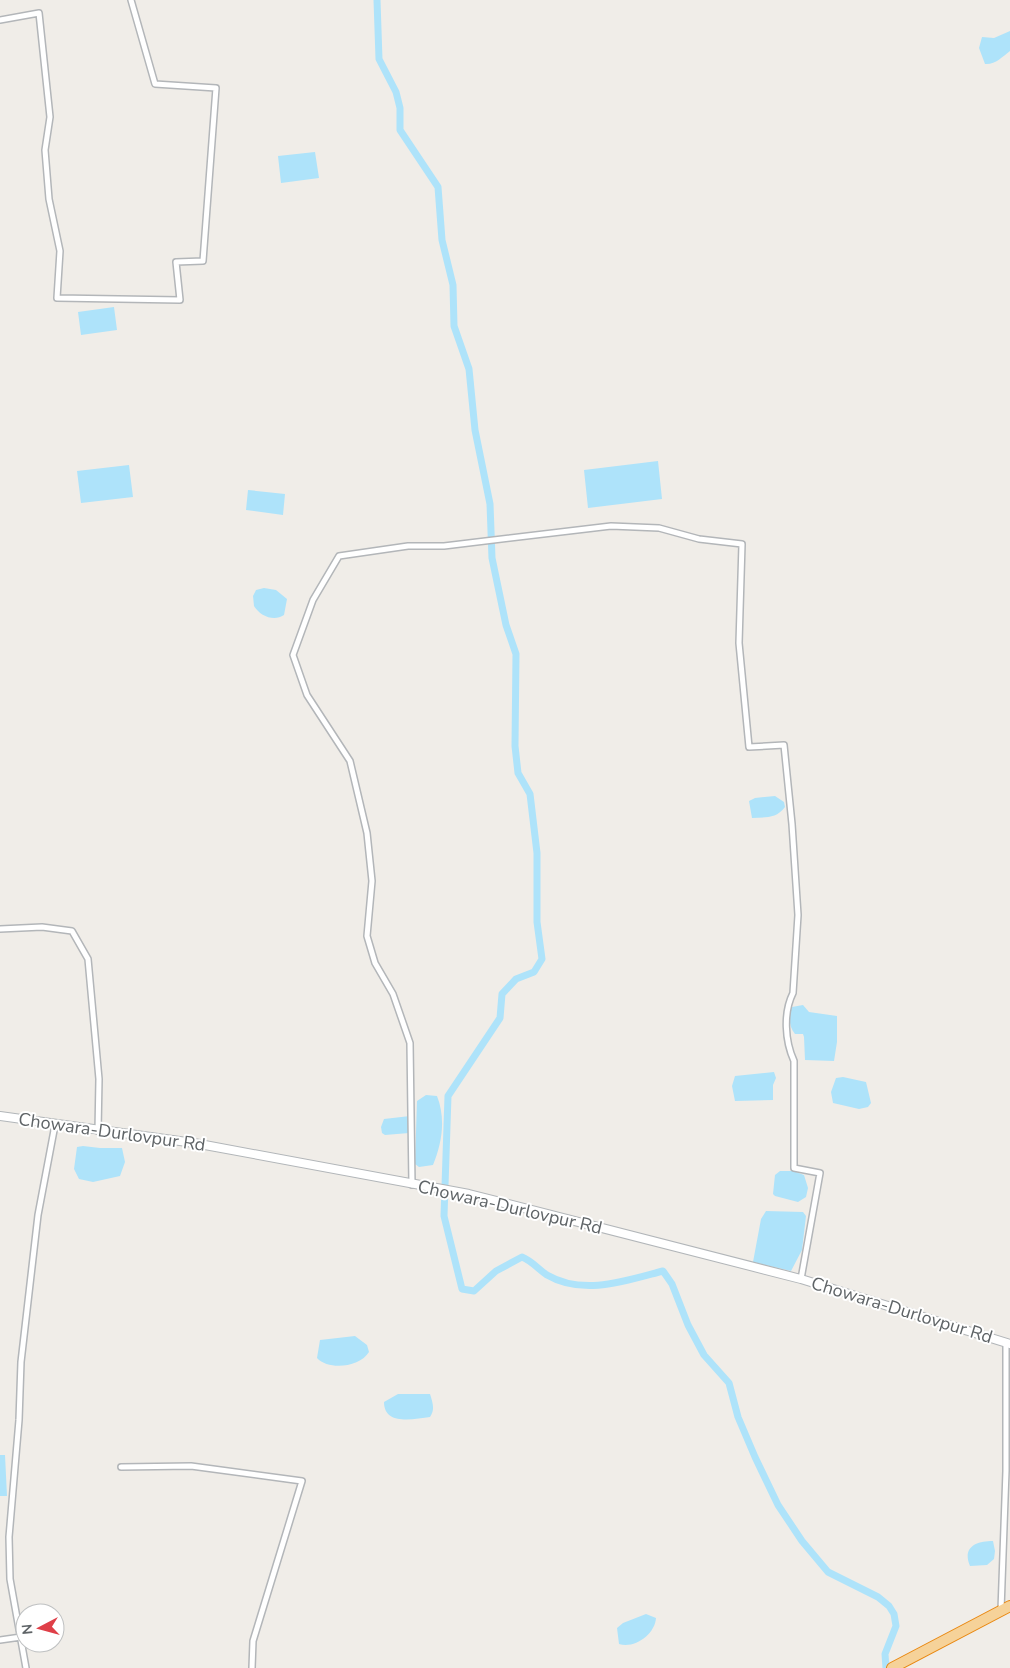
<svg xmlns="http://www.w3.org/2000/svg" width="1010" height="1668" viewBox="0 0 1010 1668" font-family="'Nunito Sans',sans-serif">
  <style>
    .water { fill: #aee3fa }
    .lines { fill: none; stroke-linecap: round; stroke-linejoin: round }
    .canal { stroke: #aee3fa; stroke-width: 7 }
    .street-casing { stroke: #b3b6b9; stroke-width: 8 }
    .secondary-casing { stroke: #b2b6b9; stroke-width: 10 }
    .highway-casing { stroke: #e9870f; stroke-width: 12 }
    .street { stroke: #fff; stroke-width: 5 }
    .secondary { stroke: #fff; stroke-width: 8 }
    .highway { stroke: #f6d299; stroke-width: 10 }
    .labels { text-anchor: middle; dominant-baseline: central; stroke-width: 4; stroke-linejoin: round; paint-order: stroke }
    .street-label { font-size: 18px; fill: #5f6467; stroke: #fff }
  </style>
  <rect width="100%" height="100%" fill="#f0ede8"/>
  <!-- water -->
  <path class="water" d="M 1010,31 L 1010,51 C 1002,57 995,65 985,64 L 979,48 L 982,37 L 994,38 Z
    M 315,152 L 319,178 L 281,183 L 278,156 Z
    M 114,307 L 117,330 L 81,335 L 78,312 Z
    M 658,461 L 662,499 L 588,508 L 584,470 Z
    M 129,465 L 133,497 L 81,503 L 77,471 Z
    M 248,490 L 285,494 L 283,515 L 246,510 Z
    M 264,588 L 276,590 L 287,599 L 284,615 C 274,622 260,616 254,606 L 253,596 L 256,590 Z
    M 775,796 L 784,802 L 785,807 C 776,819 766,817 752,818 L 749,801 L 755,798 Z
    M 803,1005 L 809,1012 L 837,1016 L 837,1042 L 834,1061 L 805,1060 L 804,1037 L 803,1034 L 795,1034 C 789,1027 788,1015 792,1007 Z
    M 774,1072 L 776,1078 L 773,1085 L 773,1100 L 735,1101 L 732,1086 L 735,1076 Z
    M 843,1077 L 866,1082 L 871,1103 L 868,1107 L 859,1109 L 833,1103 L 831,1092 L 836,1078 Z
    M 426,1095 L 437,1096 C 446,1119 442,1143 433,1165 L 419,1167 L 415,1164 L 417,1101 Z
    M 410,1116 L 409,1133 L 385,1135 L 382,1133 L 381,1127 L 384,1119 Z
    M 83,1146 L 100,1148 L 122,1148 L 125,1162 L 120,1176 L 93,1182 L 79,1179 L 74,1169 L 77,1147 Z
    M 780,1171 L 793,1171 L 804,1175 L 808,1188 L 806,1197 L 798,1202 L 775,1196 L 773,1194 L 775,1175 Z
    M 766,1211 L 803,1212 L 806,1216 L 802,1250 L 791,1271 L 753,1262 L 761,1219 Z
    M 355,1336 L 367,1345 L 369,1352 C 360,1367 329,1371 317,1358 L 320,1340 Z
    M 398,1394 L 430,1394 C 433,1403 435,1410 430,1417 C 414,1419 384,1426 384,1402 Z
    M 0,1455 L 5,1455 L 7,1496 L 0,1496 Z
    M 993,1541 L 995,1551 L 994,1559 L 987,1565 L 970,1566 C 962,1547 976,1541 993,1541 Z
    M 646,1614 L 656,1618 C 655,1634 635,1649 619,1644 L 617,1628 L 623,1623 Z"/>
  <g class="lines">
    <!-- canal -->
    <path class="canal" d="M 377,0 L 379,59 L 396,92 L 400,108 L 400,130 L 438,187 L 442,240 L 453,285 L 454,326 L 469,369 L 475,430 L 490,504 L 492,558 L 506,625 L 516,654 L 515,746 L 518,773 L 530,794 L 537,853 L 537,922 L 542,959 L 534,972 L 516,979 L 502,994 L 500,1018 L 448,1096 L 444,1216 L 462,1289 L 474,1291 L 496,1271 L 522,1257 C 532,1261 538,1269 547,1275 C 583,1296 625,1281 663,1271 L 672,1284 L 688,1325 L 704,1355 L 729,1383 L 738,1417 L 755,1457 L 778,1505 L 802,1541 L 828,1572 L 878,1597 L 889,1606 L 894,1614 L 896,1626 L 885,1654 L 886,1668"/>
    <!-- street casing -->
    <g class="street-casing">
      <path id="street" d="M 0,20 L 39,13 L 50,117 L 45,150 L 49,199 L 60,251 L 57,298 L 180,300 L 176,262 L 203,261 L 216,88 L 155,84 L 131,0
        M 0,929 L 42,927 L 72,931 L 88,959 L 99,1079 L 98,1131
        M 412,1185 L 410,1043 L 393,994 L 375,963 L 367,936 L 372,881 L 367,833 L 350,761 L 307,695 L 293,655 L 313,600 L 339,556 L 408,546 L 444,546 L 611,526 L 659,528 L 699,539 L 742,544 L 739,643 L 749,747 L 784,745 L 792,824 L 798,915 L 793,993 C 783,1013 785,1041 794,1061 L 794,1168 L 820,1173 L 801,1279
        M 121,1467 L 191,1466 L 302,1481 L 253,1641 L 252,1668
        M 1001,1610 L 1006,1471 L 1006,1343
        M 0,1640 L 21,1637
        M 26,1668 L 10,1579 L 9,1537 L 19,1420 L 21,1362 L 38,1215 L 55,1125"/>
    </g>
    <!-- secondary casing -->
    <g class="secondary-casing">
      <path id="secondary" d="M 0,1116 L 194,1143 L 469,1194 L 801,1279 L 1010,1344"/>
    </g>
    <!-- highway casing -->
    <g class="highway-casing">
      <path id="highway" d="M 892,1668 L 1010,1606"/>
    </g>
    <!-- street -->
    <use href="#street" class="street"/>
    <!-- secondary -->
    <use href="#secondary" class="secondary"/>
    <!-- highway -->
    <use href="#highway" class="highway"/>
  </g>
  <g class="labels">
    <!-- street labels -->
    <g class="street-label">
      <text transform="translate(112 1132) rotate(8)">Chowara-Durlovpur Rd</text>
      <text transform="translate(510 1207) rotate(13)">Chowara-Durlovpur Rd</text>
      <text transform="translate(902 1310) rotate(17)">Chowara-Durlovpur Rd</text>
    </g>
  </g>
  <!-- north arrow -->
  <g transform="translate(40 1628) rotate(264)"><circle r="24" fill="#ffffff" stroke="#bfc1c2"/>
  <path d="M0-4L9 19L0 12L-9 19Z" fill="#df3f48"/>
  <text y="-8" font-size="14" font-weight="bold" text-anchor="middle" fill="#5f6467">N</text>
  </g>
</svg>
